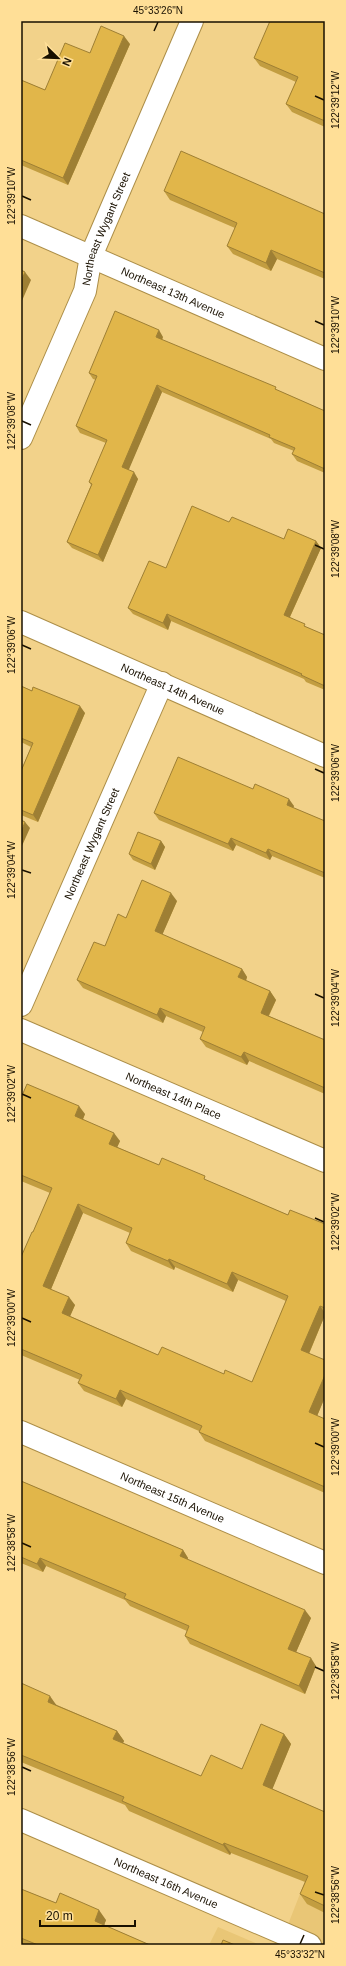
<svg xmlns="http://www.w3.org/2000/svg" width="346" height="1966" viewBox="0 0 346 1966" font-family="Arial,sans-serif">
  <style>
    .built { fill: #e9c676 }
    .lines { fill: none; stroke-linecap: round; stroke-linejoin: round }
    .minor-casing { stroke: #ac8e48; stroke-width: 24 }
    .minor { stroke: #fff; stroke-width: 22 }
    .wall { fill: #c29d40; fill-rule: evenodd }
    .shaded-wall { fill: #9e7f34 }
    .building { fill: #e1b64a; stroke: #9e7f34; fill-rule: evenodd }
    .ticks { fill: none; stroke: #191000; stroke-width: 1.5 }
    .labels { text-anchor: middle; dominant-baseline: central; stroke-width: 3.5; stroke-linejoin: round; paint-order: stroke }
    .street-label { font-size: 11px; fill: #191000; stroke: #ffdf97 }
    .neatline { fill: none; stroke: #191000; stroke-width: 1.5 }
    .ticks-label { font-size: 10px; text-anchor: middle; fill: #191000 }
  </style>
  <rect width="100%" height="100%" fill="#f2d28a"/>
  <!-- built -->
  <path class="built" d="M 325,1830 L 325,1945 L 280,1945 Z
    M 218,1927 L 260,1945 L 209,1945 Z"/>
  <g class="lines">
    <!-- minor casing -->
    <g class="minor-casing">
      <g id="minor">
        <path id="s1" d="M 21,226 L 325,359"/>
        <path id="s2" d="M 21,438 L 85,291 L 91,256 L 192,21"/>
        <path id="s3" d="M 21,622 L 325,756"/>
        <path id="s4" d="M 21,1005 L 162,683"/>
        <path id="s5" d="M 21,1030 L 325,1161"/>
        <path id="s6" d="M 21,1432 L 325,1563"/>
        <path id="s7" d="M 21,1820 L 310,1945"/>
      </g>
    </g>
    <!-- minor -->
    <use href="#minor" class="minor"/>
  </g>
  <!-- wall -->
  <path class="wall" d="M 325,22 L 325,127 L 292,112 L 286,104 L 296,82 L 260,66 L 254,58 Z
    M 130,44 L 68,185 L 21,165 L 21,80 L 45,90 L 90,53 Z
    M 164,191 L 325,214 L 325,279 L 277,259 L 271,271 L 233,254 L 227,246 L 235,228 L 170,200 Z
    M 163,337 L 162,340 L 325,411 L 325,473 L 297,461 L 292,454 L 294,451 L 274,443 L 271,439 L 162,392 L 128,470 L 138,479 L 103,562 L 72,548 L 67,542 L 91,485 L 89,482 L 106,443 L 80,433 L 76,426 L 96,380 L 93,379 L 89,373 Z
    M 229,522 L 284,539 L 316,541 L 321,548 L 290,617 L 308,628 L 325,635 L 325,690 L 306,682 L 304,679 L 171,621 L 168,630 L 133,614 L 128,608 L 166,568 Z
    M 21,686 L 85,713 L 38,822 L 21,815 L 21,771 L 31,747 L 21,742 Z
    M 253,789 L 294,806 L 293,808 L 325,821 L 325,878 L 272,856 L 270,860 L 236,845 L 233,851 L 159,820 L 154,813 Z
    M 161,841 L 165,847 L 155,870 L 133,860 L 129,854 Z
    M 177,901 L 162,935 L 242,969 L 247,977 L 246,981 L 270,991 L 276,1000 L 269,1016 L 325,1040 L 325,1094 L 249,1061 L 247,1065 L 206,1047 L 200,1039 L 203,1032 L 166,1016 L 163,1023 L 83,988 L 77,980 L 105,946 L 126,918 Z
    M 21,1098 L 85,1114 L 83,1119 L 120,1141 L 117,1147 L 159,1165 L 208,1181 L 288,1215 L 325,1224 L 325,1315 L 309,1354 L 325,1360 L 325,1397 L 317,1416 L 325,1419 L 325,1493 L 205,1441 L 199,1432 L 199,1431 L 126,1399 L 122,1407 L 84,1391 L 78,1383 L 80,1380 L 21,1355 L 21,1257 L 33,1232 L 50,1193 L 21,1181 ZM 83,1213 L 130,1233 L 126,1243 L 131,1251 L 174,1270 L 175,1267 L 233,1292 L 238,1280 L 286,1301 L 252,1382 L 158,1355 L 70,1316 L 75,1305 L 51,1289 Z
    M 21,1481 L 183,1550 L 188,1558 L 187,1560 L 311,1618 L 296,1652 L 316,1666 L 305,1694 L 190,1644 L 185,1636 L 187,1631 L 130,1606 L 125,1600 L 46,1566 L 43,1572 L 21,1563 Z
    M 21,1683 L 57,1705 L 117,1731 L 124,1741 L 123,1743 L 201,1776 L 242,1769 L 284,1734 L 291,1744 L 272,1789 L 325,1812 L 325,1913 L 307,1904 L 300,1894 L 305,1882 L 231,1853 L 230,1855 L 129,1811 L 125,1805 L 21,1762 Z
    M 21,1889 L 56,1903 L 106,1920 L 104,1925 L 150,1945 L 21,1945 Z"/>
  <!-- shaded-wall -->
  <path class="shaded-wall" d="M 124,36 L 130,44 L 68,185 L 63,178 Z
    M 271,250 L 277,259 L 271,271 L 266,263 Z
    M 25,272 L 31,280 L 21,303 L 21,281 Z
    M 159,330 L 163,337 L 160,344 L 156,337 Z
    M 157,385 L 162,392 L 127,474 L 122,467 Z
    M 134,472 L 138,479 L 103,562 L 98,555 Z
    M 316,541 L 321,548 L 288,621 L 284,615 Z
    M 167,614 L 171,621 L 168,630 L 163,623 Z
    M 80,706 L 85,713 L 38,822 L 33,815 Z
    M 289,799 L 294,806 L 291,812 L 287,805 Z
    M 25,822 L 30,828 L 21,848 L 21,832 Z
    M 231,838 L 236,845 L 233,851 L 228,844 Z
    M 161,841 L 165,847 L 155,870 L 151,864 Z
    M 268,849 L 272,856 L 270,860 L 266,853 Z
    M 171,893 L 177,901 L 160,940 L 155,931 Z
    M 242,969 L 247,977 L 244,986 L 238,977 Z
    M 270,991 L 276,1000 L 266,1021 L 261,1013 Z
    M 160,1008 L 166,1016 L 163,1023 L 157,1015 Z
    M 244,1052 L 249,1061 L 247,1065 L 241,1057 Z
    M 79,1106 L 85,1114 L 81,1124 L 75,1116 Z
    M 114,1133 L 120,1141 L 115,1152 L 109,1144 Z
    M 78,1204 L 83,1213 L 49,1294 L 43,1286 Z
    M 169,1259 L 175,1267 L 174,1270 L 168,1261 Z
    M 232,1272 L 238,1280 L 233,1292 L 227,1284 Z
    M 69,1297 L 75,1305 L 68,1321 L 62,1313 Z
    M 320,1306 L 325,1313 L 325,1315 L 307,1358 L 301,1350 Z
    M 325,1375 L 325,1397 L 315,1421 L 309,1412 Z
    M 120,1390 L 126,1399 L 122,1407 L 116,1399 Z
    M 183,1550 L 188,1558 L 185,1564 L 180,1556 Z
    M 40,1558 L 46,1566 L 43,1572 L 37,1564 Z
    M 305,1610 L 311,1618 L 294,1657 L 288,1649 Z
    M 311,1658 L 316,1666 L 305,1694 L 299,1686 Z
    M 50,1696 L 57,1706 L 48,1702 Z
    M 117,1731 L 124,1741 L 120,1749 L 113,1739 Z
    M 284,1734 L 291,1744 L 270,1795 L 263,1785 Z
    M 224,1843 L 231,1853 L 230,1855 L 223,1845 Z
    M 99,1910 L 106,1920 L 102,1931 L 95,1921 Z"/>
  <!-- building -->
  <path class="building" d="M 270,21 L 324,21 L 325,22 L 325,121 L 286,104 L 298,77 L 254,58 Z
    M 101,26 L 124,36 L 63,178 L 21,160 L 21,80 L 45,90 L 65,43 L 90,53 Z
    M 181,151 L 325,214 L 325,273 L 271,250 L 266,263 L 227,246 L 237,223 L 164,191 Z
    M 21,270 L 25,272 L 21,281 Z
    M 115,311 L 159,330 L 156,337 L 276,387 L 275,389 L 325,411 L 325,469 L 292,454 L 295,448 L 269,437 L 270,435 L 157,385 L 122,467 L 134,472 L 98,555 L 67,542 L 92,484 L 89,482 L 107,440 L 76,426 L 97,376 L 89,373 Z
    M 192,506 L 229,522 L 232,517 L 284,539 L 288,529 L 316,541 L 284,615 L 305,624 L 304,626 L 325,635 L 325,686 L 301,675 L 302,674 L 167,614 L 163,623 L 128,608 L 149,561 L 166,568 Z
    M 21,686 L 32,691 L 33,687 L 80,706 L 33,815 L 21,810 L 21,771 L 33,743 L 21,738 Z
    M 178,757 L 253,789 L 255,784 L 289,799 L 287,805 L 325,821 L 325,873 L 268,849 L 266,853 L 231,838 L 228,844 L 154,813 Z
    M 21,820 L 25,822 L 21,832 Z
    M 138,832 L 161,841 L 151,864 L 129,854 Z
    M 142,880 L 171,893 L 155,931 L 242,969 L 238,977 L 270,991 L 261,1013 L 325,1040 L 325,1088 L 244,1052 L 241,1057 L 200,1039 L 205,1027 L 160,1008 L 157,1015 L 77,980 L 94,942 L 105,946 L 118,914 L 126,918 Z
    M 27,1084 L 79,1106 L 75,1116 L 114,1133 L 109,1144 L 159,1165 L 162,1158 L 205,1176 L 204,1179 L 288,1215 L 290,1210 L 325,1224 L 325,1308 L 320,1306 L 301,1350 L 325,1360 L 325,1375 L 309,1412 L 325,1419 L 325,1487 L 199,1432 L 202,1426 L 120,1390 L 116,1399 L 78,1383 L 82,1375 L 21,1349 L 21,1257 L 32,1232 L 33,1232 L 52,1188 L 21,1175 L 21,1098 ZM 78,1204 L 132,1228 L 126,1243 L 168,1261 L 169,1259 L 227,1284 L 232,1272 L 288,1296 L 252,1382 L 225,1370 L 224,1374 L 162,1347 L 158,1355 L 62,1313 L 69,1297 L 43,1286 Z
    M 21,1481 L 183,1550 L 180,1556 L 305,1610 L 288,1649 L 311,1658 L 299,1686 L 185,1636 L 189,1626 L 124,1598 L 126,1594 L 40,1558 L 37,1564 L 21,1557 Z
    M 21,1683 L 50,1696 L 48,1702 L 117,1731 L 113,1739 L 201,1776 L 211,1755 L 242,1769 L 261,1724 L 284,1734 L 263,1785 L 325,1812 L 325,1906 L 300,1894 L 308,1876 L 224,1843 L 223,1845 L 122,1801 L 124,1797 L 21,1755 Z
    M 21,1889 L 56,1903 L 60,1893 L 99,1910 L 95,1921 L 150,1945 L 38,1945 L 21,1938 Z
    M 223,1940 L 235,1945 L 221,1945 Z"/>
  <!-- ticks -->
  <path class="ticks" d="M 154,31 L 158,22M 315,96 L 324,100M 22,196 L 31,200M 315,321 L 324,325M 22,421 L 31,425M 315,545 L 324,549M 22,645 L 31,649M 315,769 L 324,773M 22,870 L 31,873M 315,994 L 324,998M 22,1094 L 31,1098M 315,1218 L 324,1222M 22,1318 L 31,1322M 315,1443 L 324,1447M 22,1543 L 31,1547M 315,1667 L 324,1671M 22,1767 L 31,1771M 315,1892 L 324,1895M 300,1944 L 304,1935"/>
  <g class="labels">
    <!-- street labels -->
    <g class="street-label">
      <text stroke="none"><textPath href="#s2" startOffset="226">Northeast Wygant Street</textPath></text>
      <text stroke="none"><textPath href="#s1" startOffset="166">Northeast 13th Avenue</textPath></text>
      <text stroke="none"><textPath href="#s3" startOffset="166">Northeast 14th Avenue</textPath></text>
      <text stroke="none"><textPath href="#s4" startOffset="176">Northeast Wygant Street</textPath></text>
      <text stroke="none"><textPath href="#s5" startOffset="166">Northeast 14th Place</textPath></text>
      <text stroke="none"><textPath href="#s6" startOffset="165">Northeast 15th Avenue</textPath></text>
      <text stroke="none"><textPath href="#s7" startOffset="158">Northeast 16th Avenue</textPath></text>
    </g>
  </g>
  <!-- border -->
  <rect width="346" height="1966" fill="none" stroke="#ffdf97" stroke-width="44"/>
  <!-- north arrow -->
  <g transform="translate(58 58) rotate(113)" stroke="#ffdf97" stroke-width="3" paint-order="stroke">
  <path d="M0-3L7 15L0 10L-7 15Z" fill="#191000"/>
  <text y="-6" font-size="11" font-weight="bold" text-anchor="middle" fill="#191000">N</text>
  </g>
  <!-- scale -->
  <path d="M40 1920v6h95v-6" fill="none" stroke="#191000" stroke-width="2"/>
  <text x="46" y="1920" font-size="12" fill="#191000" stroke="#ffdf97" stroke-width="3" paint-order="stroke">20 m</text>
  <rect x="22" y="22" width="302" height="1922" class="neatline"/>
  <g class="ticks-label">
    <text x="158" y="14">45°33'26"N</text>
    <text transform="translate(335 100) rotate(-90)" y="4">122°39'12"W</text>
    <text transform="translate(11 196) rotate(-90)" y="4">122°39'10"W</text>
    <text transform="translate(335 325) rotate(-90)" y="4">122°39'10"W</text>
    <text transform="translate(11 421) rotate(-90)" y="4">122°39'08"W</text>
    <text transform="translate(335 549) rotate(-90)" y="4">122°39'08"W</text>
    <text transform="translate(11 645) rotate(-90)" y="4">122°39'06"W</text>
    <text transform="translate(335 773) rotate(-90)" y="4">122°39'06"W</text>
    <text transform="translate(11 870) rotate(-90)" y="4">122°39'04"W</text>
    <text transform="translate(335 998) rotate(-90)" y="4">122°39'04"W</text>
    <text transform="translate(11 1094) rotate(-90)" y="4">122°39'02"W</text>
    <text transform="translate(335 1222) rotate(-90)" y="4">122°39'02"W</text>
    <text transform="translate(11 1318) rotate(-90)" y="4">122°39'00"W</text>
    <text transform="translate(335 1447) rotate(-90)" y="4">122°39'00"W</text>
    <text transform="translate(11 1543) rotate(-90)" y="4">122°38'58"W</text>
    <text transform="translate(335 1671) rotate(-90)" y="4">122°38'58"W</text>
    <text transform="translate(11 1767) rotate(-90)" y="4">122°38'56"W</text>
    <text transform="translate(335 1895) rotate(-90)" y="4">122°38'56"W</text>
    <text x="300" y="1958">45°33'32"N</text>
  </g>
</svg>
